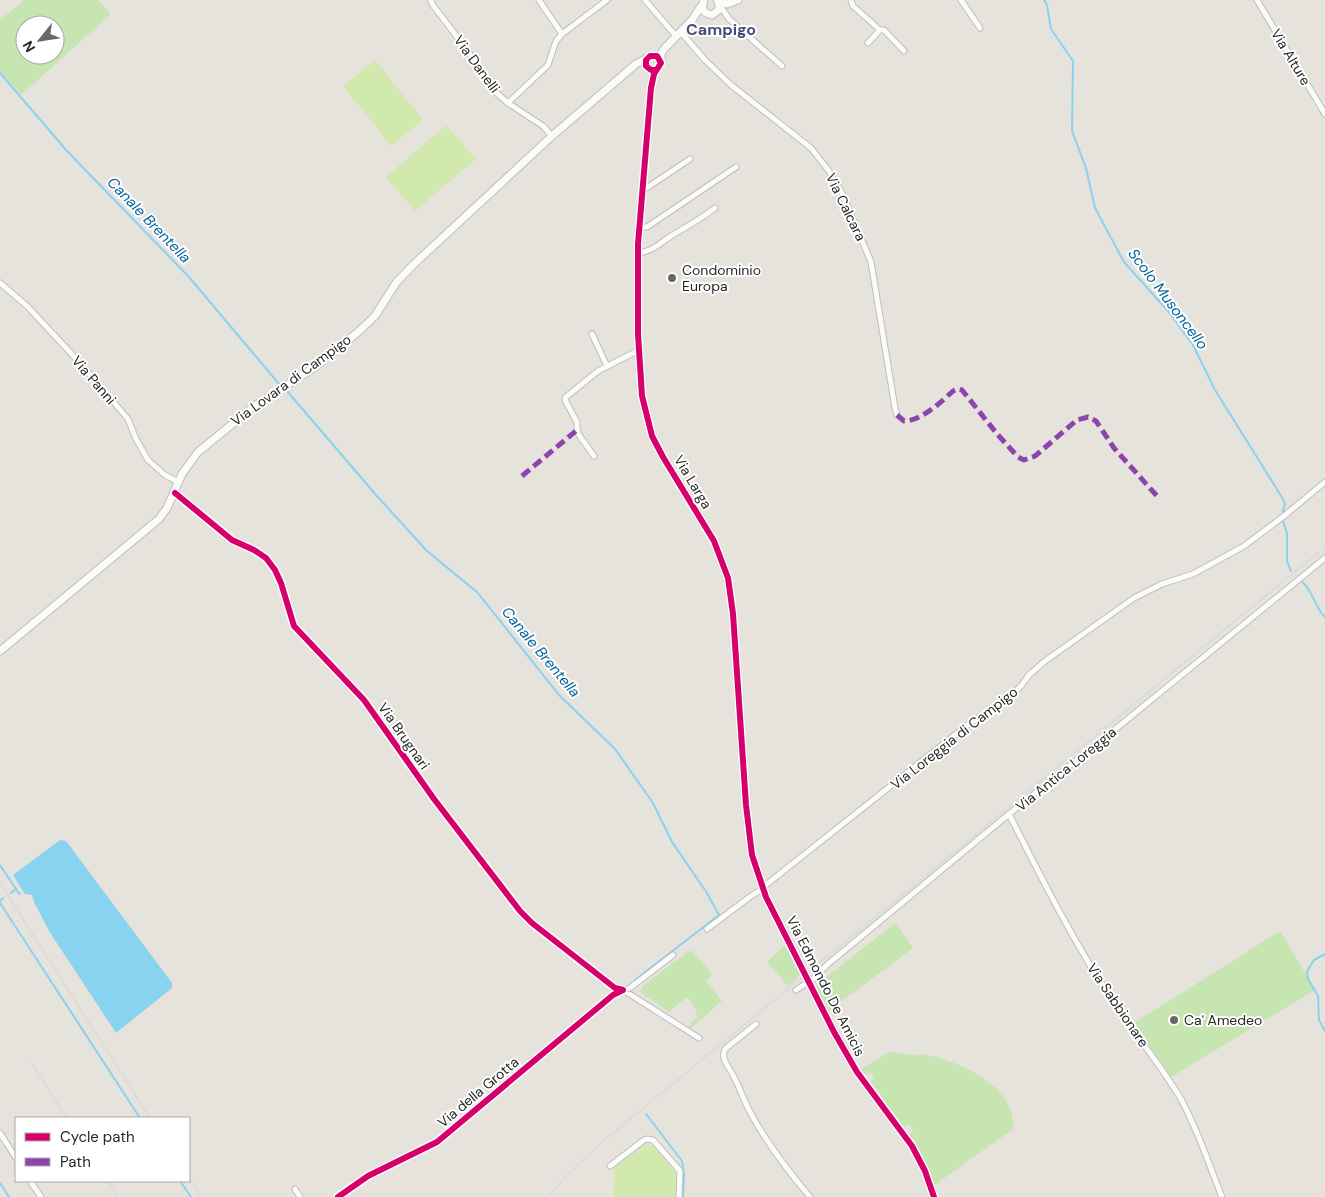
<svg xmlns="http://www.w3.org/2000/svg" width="1325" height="1197" viewBox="0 0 1325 1197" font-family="'DM Sans',sans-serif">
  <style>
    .green { fill: #c6e5b1; fill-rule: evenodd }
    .pitch { fill: #d2e9ae }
    .water { fill: #88d3ef }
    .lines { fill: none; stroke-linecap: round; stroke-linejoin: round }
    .stream { stroke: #88d3ef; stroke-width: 2 }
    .minor-casing { stroke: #bfbebe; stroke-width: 7 }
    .tertiary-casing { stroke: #bfbebe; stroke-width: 9 }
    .minor { stroke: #fbfbfa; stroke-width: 5 }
    .tertiary { stroke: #fbfbfa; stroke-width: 7 }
    .rail { stroke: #dcdcde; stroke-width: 2 }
    .quiet { stroke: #8e44ad; stroke-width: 5; stroke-dasharray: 10 5; stroke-linecap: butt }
    .cycleway-casing { stroke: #fff; stroke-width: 9 }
    .cycleway { stroke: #d6006c; stroke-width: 6 }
    .poi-dot { fill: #6a6866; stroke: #fff; stroke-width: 2 }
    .labels { text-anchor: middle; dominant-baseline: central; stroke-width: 4; stroke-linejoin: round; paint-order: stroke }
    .street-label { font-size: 14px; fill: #272727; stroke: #fff }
    .poi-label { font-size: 14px; fill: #272727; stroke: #fff; text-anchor: start }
    .water-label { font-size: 15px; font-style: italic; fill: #03669e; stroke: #fff }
    .quarter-label { font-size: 16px; font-weight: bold; fill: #454d7a; stroke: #fff }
  </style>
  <rect width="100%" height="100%" fill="#e6e2dc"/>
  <!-- green -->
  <path class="green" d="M 24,0 L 98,0 L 111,14 L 21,95 L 0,72 L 0,20 ZM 25,25 L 55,25 L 55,55 L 25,55 Z
    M 895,923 L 913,948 L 827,1012 L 815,986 Z
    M 1280,931 L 1315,990 L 1171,1077 L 1134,1023 Z
    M 786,944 L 800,974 L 797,976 L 798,978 L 788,986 L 767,962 Z
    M 691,950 L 713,975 L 706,981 L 722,1001 L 690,1029 L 688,1026 L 698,1017 L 695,1013 L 697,1011 L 687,997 L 669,1012 L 640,992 L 645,984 Z
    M 889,1052 C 896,1053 904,1054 912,1055 C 917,1055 922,1054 927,1055 C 961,1062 1016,1086 1013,1129 L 933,1186 L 908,1136 L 913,1130 L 909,1124 L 904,1127 L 871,1082 L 874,1078 L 870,1072 L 865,1074 L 861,1069 Z"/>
  <!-- pitch -->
  <path class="pitch" d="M 375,60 L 423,120 L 391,146 L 343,86 Z
    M 446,125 L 476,159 L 415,211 L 386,177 Z
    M 646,1144 L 654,1146 L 677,1175 L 675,1197 L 613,1197 L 615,1166 Z"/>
  <!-- water -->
  <path class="water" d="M 60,840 L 66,841 L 172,983 L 172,988 L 116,1033 L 49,931 L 34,902 L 32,895 L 25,894 L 13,875 Z"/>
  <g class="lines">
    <!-- stream -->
    <path class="stream" d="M 1044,0 L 1047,5 L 1051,29 L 1073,61 L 1072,131 L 1086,168 L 1095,208 L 1124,262 L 1168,311 L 1193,345 L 1215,390 L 1283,499 L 1285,504 L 1282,515
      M 0,73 L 67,151 L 189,277 L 279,384
      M 287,391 L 376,495 L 427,551 L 477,592 L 559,695 L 615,749 L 653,803 L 672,842 L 707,893 L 719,915 L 635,980
      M 1283,521 L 1287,533 L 1287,561 L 1291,571
      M 1301,581 C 1314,591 1314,607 1325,617
      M 0,865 L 16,889 L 11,893
      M 16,889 L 19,894 L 20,893
      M 0,901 L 3,898
      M 0,903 L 140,1118
      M 1325,954 L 1314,960 L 1307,971 L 1308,979 L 1318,996 L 1319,1020 L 1325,1031
      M 646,1114 L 682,1161 L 684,1174 L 683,1197
      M 180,1181 L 191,1197
      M 0,1183 L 9,1197"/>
    <!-- minor casing -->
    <g class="minor-casing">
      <path id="minor" d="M 431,0 L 432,4 L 467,50 L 492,89 L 508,103 L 543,126 L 552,136
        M 539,0 L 562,34
        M 645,0 L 675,35
        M 851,0 L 853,6 L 880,30
        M 961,0 L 980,28
        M 1257,0 L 1325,114
        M 719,4 L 729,19 L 782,66
        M 680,31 L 705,60 L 731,85 L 811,148 L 829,171 L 842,193 L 871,262 L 895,408 L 897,415
        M 868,43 L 880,30 L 884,30 L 904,51
        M 508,103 L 548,65 L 556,41 L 562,34 L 607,0
        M 642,191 L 690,159
        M 639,227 L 647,227 L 736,167
        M 638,253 C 653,252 663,240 676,233 C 690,225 702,218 715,208
        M 0,283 L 27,306 L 81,364 L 128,419 L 136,439 L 148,460 L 165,475 L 178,482
        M 592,334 L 607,366
        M 594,456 L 579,435 L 577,430 L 577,422 L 565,400 L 566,397 L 598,371 L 639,350
        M 175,493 L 232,540 L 254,550 L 266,558 L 275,570 L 281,583 L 294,626 L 364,700 L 434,799 L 520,911 L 532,923 L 615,988 L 623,990 L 699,1038
        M 1009,814 C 1041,877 1073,941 1112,1000 C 1134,1033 1160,1064 1181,1099 C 1198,1130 1209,1165 1222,1197
        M 762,888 L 970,723 L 1003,703 L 1021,686 L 1029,675 L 1045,661 L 1134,598 L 1162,584 L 1193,574 L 1244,546 L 1284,516 L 1325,482
        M 707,929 L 751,896 L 763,889
        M 796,990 L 813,979 L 828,964 L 1009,814 L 1118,727 L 1325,558
        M 756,1024 L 725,1049 C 720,1059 730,1068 734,1077 C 740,1088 744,1101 750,1112 C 766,1142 788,1171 810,1197
        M 0,1133 L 16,1158
        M 610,1166 L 644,1140 L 647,1139 L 653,1140 L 680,1171 L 679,1197
        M 30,1181 L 41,1197
        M 295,1189 L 300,1197
        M 338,1197 L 368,1176 L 437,1142 L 613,995 L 630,988 L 673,955"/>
    </g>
    <!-- tertiary casing -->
    <g class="tertiary-casing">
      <path id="tertiary" d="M 704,0 L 702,8 L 706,13 L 712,15 L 719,10 L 719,4 L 717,0
        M 718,1 L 727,4 L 738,0
        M 661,61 L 661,54 L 664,49 L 692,20 L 702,5
        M 656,70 L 651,70 L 646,66 L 646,60 L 650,56 L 657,56 L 661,63 L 654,74 L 651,88 L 638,244 L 638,334 L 642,396 L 652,436 L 663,457 L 714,541 L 728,578 L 733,614 L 746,805 L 752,855 L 766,897 L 834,1032 L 857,1072 L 912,1146 L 925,1171 L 934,1197
        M 0,651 L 159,519 L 167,508 L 182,474 L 198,452 L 253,407 L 315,367 L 358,332 L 375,316 L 396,283 L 413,265 L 552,136 L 636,64 L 647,58"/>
    </g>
    <!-- minor -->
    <use href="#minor" class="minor"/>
    <!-- tertiary -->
    <use href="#tertiary" class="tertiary"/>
    <!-- rail -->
    <path class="rail" d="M 0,883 L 150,1118
      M 31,1062 L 67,1118
      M 189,1178 L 201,1197
      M 108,1181 L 118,1197
      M 547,1197 L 569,1173 L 602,1142 L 1325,547"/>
    <!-- quiet -->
    <path class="quiet" d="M 897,415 L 904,421 C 921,421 941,402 953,391 L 958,389 L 962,390 L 998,435 L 1018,457 L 1024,460 L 1035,456 L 1077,420 L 1088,417 L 1096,421 L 1114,448 L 1157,496
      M 522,476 L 577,430"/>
    <!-- cycleway casing -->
    <g class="cycleway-casing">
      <path id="cycleway" d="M 656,70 L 651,70 L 646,66 L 646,60 L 650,56 L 657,56 L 661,63 L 654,74 L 651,88 L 638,244 L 638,334 L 642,396 L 652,436 L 663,457 L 714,541 L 728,578 L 733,614 L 746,805 L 752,855 L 766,897 L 834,1032 L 857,1072 L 912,1146 L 925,1171 L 934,1197
        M 175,493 L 232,540 L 254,550 L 266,558 L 275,570 L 281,583 L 294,626 L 364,700 L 434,799 L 520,911 L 532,923 L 615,988 L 623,990
        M 338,1197 L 368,1176 L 437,1142 L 613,995 L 623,990"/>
    </g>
    <!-- cycleway -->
    <use href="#cycleway" class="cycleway"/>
  </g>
  <!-- markers -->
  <g class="poi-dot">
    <circle cx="672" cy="278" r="5"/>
    <circle cx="1174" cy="1020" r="5"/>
  </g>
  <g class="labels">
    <!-- street labels -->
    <g class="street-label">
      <text transform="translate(1291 57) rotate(59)">Via Alture</text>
      <text transform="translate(477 64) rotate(54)">Via Danelli</text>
      <text transform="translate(846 207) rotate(64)">Via Calcara</text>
      <text transform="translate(94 380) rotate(49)">Via Panni</text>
      <text transform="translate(291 380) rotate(-36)">Via Lovara di Campigo</text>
      <text transform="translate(693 482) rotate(59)">Via Larga</text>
      <text transform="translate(404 736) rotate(55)">Via Brugnari</text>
      <text transform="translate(954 738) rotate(-38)">Via Loreggia di Campigo</text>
      <text transform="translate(1066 769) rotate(-39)">Via Antica Loreggia</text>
      <text transform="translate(826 986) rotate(63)">Via Edmondo De Amicis</text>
      <text transform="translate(1118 1005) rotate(56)">Via Sabbionare</text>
      <text transform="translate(478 1092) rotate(-40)">Via della Grotta</text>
    </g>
    <!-- poi labels -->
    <g class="poi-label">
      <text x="682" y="270">Condominio<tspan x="682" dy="16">Europa</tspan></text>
      <text x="1184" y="1020">Ca' Amedeo</text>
    </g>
    <!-- water labels -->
    <g class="water-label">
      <text transform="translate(149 220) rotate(46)">Canale Brentella</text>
      <text transform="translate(1168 299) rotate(53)">Scolo Musoncello</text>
      <text transform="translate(541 652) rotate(50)">Canale Brentella</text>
    </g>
    <!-- quarter labels -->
    <g class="quarter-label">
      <text x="721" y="29">Campigo</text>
    </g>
  </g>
  <!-- legend -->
  <rect x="15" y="1117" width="175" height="65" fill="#ffffff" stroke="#a9a9a9"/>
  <rect x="25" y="1133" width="25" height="8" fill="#d6006c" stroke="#a9a9a9"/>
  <text x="60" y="1142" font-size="15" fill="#272727">Cycle path</text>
  <rect x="25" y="1158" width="25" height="8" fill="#8e44ad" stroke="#a9a9a9"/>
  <text x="60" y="1167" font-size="15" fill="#272727">Path</text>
  <!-- north arrow -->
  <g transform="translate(40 40) rotate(240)"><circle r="24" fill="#ffffff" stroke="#a9a9a9"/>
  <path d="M0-4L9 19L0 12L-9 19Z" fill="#6a6866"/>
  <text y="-8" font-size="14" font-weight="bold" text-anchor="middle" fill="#272727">N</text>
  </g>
</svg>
